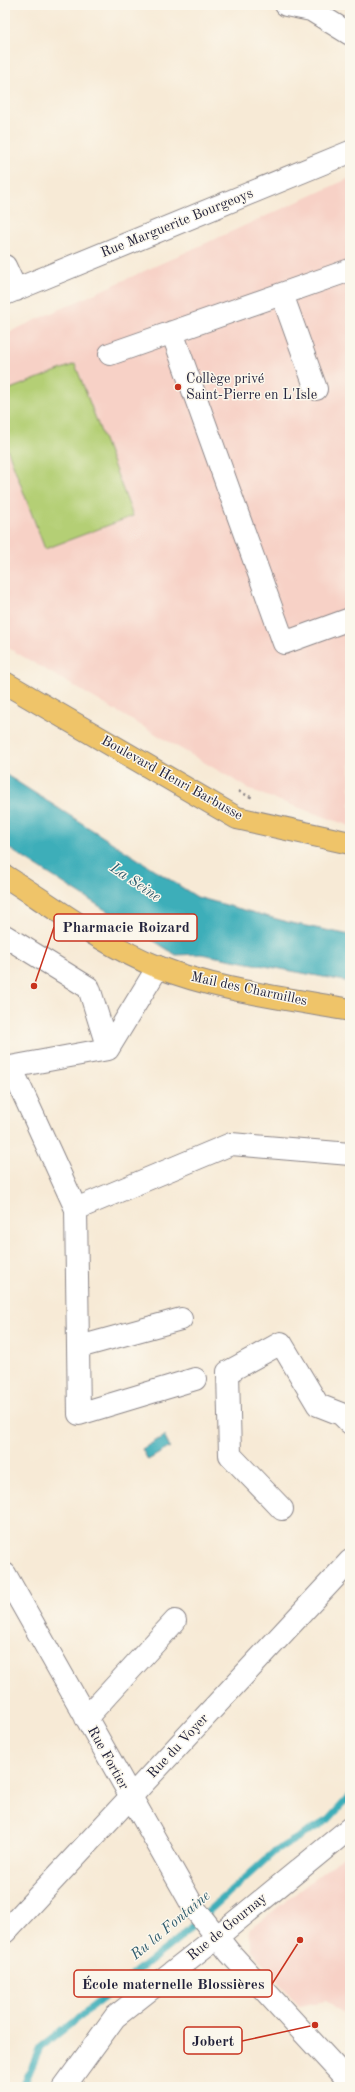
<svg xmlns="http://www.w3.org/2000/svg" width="355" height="2092" viewBox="0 0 355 2092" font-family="'Old Standard TT',serif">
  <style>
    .built { fill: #f7d1c6 }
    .green { fill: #b4cf75; stroke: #6b7858 }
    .water { fill: #3eaeb9; stroke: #30687a }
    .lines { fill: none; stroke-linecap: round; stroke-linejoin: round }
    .stream { stroke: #3eaeb9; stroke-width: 7 }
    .minor-casing { stroke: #8c8688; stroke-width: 24 }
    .major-casing { stroke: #8c8688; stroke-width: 24 }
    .path { stroke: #8c8688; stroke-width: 2.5; stroke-dasharray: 3 3; stroke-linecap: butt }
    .minor { stroke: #fff; stroke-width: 22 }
    .major { stroke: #efc469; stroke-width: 22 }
    .poi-dot { fill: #c8321e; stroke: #fbf7ec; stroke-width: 1.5 }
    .labels { text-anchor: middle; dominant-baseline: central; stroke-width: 3; stroke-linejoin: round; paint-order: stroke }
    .street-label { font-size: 14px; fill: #22223b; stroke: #fbf7ec }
    .poi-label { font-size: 14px; fill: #22223b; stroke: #fbf7ec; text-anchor: start }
    .water-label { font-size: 15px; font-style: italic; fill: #2d5a6d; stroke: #fbf7ec }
    .leader { fill: none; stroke: #c8321e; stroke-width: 1.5 }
    .callout-dot { fill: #c8321e; stroke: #fbf7ec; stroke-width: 1.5 }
    .callout { fill: #fbf7ec; stroke: #c8321e; stroke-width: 1.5 }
    .callout-label { font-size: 15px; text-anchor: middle; font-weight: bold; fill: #22223b }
  </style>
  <rect width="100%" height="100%" fill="#fbf7ec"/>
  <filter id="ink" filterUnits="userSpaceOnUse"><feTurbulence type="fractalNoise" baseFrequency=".025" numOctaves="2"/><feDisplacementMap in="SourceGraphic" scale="8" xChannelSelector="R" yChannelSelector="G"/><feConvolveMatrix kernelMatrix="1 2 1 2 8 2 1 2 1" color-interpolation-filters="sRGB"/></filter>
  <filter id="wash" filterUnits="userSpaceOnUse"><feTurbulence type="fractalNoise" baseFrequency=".012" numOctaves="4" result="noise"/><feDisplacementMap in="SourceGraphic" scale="16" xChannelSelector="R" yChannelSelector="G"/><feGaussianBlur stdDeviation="0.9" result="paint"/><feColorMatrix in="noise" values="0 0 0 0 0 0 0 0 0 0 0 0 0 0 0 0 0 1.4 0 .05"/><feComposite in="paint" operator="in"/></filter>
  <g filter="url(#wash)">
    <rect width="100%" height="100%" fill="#f7ead6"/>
    <!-- built -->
    <path class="built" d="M 350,178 L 350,826 L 255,792 L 5,646 L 5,334 Z
      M 350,1851 L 350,2018 L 326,2001 L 299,2006 L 252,1951 L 249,1930 Z"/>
    <!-- green -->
    <path class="green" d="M 75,364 L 133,516 L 45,549 L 5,443 L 5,391 Z"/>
    <!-- water -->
    <path class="water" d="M 5,774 L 197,897 L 291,923 L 350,935 L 350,982 L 201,954 L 176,955 L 5,846 Z
      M 164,1436 L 170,1447 L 148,1460 L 142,1449 Z"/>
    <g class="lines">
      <!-- stream -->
      <path class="stream" d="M 23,2087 L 40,2048 L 177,1940 L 275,1851 L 328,1820 L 350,1796"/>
    </g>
  </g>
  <g filter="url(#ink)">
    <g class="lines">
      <!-- minor casing -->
      <g class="minor-casing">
        <path id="minor" d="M 286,5 L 311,10 L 350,34
          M 5,266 L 16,290
          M 5,294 L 350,152
          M 282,294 L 316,389
          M 172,332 L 284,643 L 350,619
          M 110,354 L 350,270
          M 5,936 L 89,988 L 108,1049
          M 11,1067 L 76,1209 L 79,1414 L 195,1379
          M 5,1068 L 108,1049 L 158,967
          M 76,1209 L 231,1144 L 350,1154
          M 79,1347 L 181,1319
          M 282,1509 L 230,1455 L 228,1372 L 281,1343 L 318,1405 L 341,1414 L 350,1423
          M 5,1574 L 194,1908 L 229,1952 L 350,2083
          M 86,1718 L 175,1621
          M 5,1932 L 350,1561
          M 64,2087 L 115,2017 L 218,1936 L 350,1828"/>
      </g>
      <!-- major casing -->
      <g class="major-casing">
        <path id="major" d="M 5,683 L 237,818 L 350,843
          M 5,876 C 52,906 107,947 158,967 C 219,991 286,998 350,1010"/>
      </g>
      <!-- path -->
      <path class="path" d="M 238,791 L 253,798"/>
      <!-- minor -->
      <use href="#minor" class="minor"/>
      <!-- major -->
      <use href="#major" class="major"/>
    </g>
  </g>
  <!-- markers -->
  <circle class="poi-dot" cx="178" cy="387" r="4"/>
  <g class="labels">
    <!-- street labels -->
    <g class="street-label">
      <text transform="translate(177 223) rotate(-22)">Rue Marguerite Bourgeoys</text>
      <text transform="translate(172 778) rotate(29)">Boulevard Henri Barbusse</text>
      <text transform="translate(249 989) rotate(12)">Mail des Charmilles</text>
      <text transform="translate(178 1746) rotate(-47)">Rue du Voyer</text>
      <text transform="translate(108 1758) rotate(61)">Rue Fortier</text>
      <text transform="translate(227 1927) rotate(-39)">Rue de Gournay</text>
    </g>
    <!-- poi labels -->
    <g class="poi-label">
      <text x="186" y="379">Collège privé<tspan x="186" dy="16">Saint-Pierre en L'Isle</tspan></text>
    </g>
    <!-- water labels -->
    <g class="water-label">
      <text transform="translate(135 883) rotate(34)">La Seine</text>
      <text transform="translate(171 1926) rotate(-40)">Ru la Fontaine</text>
    </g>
  </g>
  <!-- callouts -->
  <path class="leader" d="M34 986L54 927M300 1940L272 1984M315 2025L242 2041"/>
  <g class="callout-dot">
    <circle cx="34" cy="986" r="4"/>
    <circle cx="300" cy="1940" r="4"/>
    <circle cx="315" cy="2025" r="4"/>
  </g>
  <g class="callout">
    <rect x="54" y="914" width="143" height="27" rx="4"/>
    <rect x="74" y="1970" width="198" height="27" rx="4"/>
    <rect x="184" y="2027" width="58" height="27" rx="4"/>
  </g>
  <g class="callout-label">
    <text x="126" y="932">Pharmacie Roizard</text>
    <text x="173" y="1989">École maternelle Blossières</text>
    <text x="213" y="2046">Jobert</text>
  </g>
  <!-- margin -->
  <rect width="355" height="2092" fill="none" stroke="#fbf7ec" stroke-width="20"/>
</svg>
